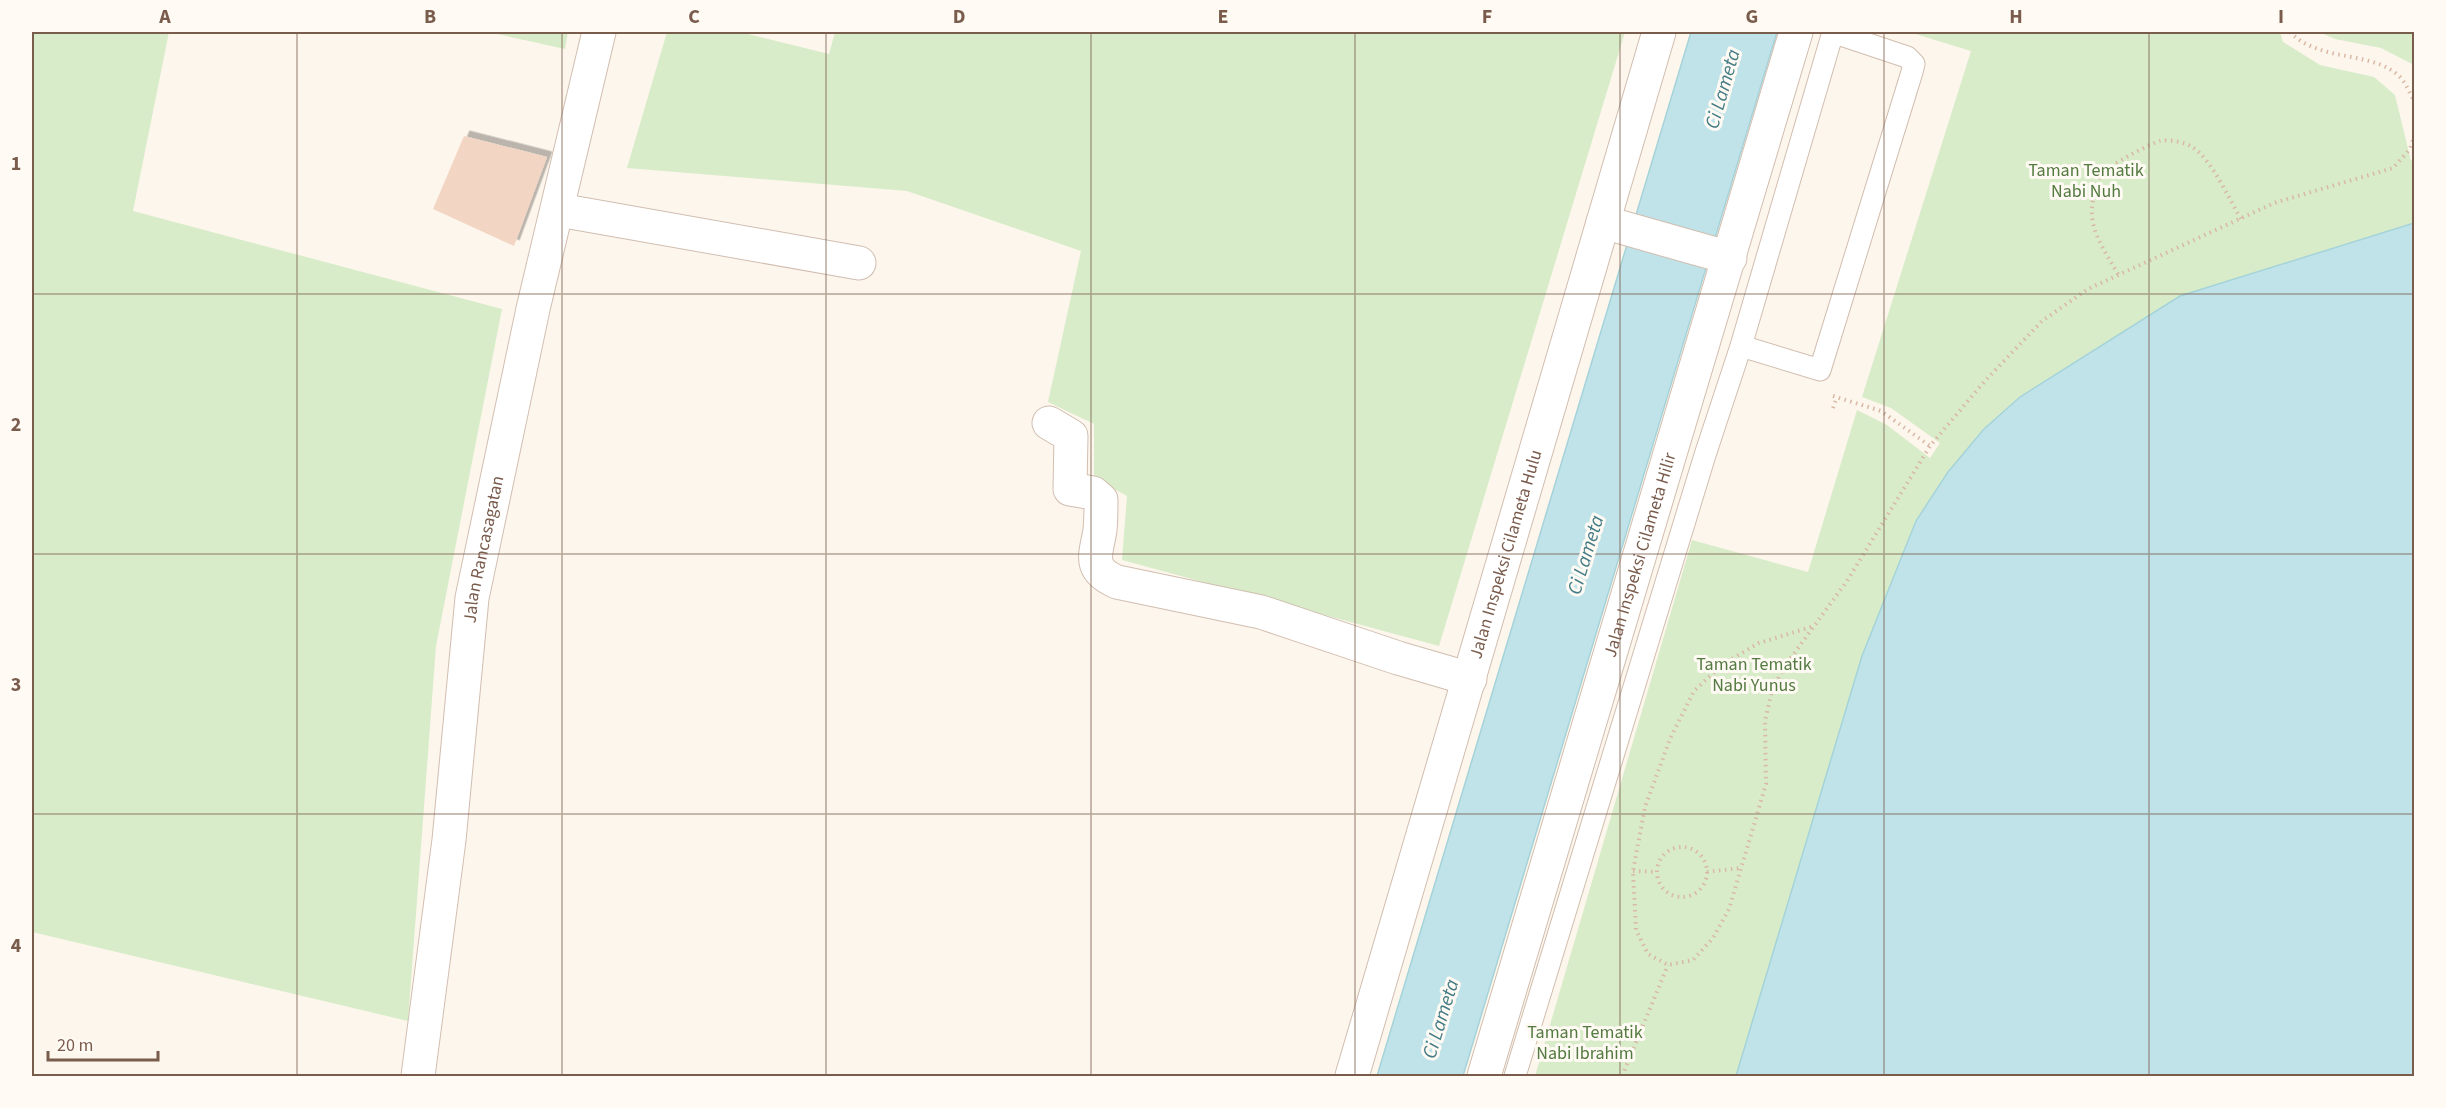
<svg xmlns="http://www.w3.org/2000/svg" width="2446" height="1108" viewBox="0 0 2446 1108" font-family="'Source Sans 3',sans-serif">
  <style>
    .green { fill: #d8ecc9 }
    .water { fill: #bfe3e8; stroke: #a5d3da; stroke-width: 1.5 }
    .building { fill: #f3d5c3; filter: url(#shadow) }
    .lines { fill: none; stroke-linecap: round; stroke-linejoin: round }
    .service-casing { stroke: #d1beb0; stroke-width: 23 }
    .minor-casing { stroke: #d1beb0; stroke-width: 35 }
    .path { stroke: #d9b8a5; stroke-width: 4; stroke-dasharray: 1.5 4.5; stroke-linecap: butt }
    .service { stroke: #fff; stroke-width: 21 }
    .minor { stroke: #fff; stroke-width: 33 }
    .grid { fill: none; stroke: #7a5c4d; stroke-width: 1.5; stroke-opacity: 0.55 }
    .labels { text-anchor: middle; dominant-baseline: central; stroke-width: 6; stroke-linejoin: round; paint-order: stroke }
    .park-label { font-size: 18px; fill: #537a41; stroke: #fffaf3 }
    .street-label { font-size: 18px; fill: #7a5c4d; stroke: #fffaf3 }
    .water-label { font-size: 20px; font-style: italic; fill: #437c86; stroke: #fffaf3 }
    .neatline { fill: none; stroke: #7a5c4d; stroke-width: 2 }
    .grid-label { font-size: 20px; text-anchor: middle; font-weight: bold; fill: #7a5c4d }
  </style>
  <defs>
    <filter id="shadow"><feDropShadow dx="5.5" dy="-5.5" stdDeviation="0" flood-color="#0004"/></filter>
  </defs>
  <rect width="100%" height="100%" fill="#fdf6ec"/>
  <!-- green -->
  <path class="green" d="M 32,32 L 169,32 L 133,211 L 502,309 L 436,646 L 408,1021 L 32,932 Z
    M 488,32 L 568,32 L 565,49 Z
    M 667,32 L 740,32 L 829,54 L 835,32 L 1625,32 L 1439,646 L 1122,560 L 1127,496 L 1094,478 L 1094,424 L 1048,402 L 1081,251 L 907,191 L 627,168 Z
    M 1909,32 L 2280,32 L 2283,42 L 2320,65 L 2374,77 L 2395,95 L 2411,161 L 2414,158 L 2414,223 L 2180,296 L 2020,397 L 1984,429 L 1948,472 L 1916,521 L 1862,656 L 1736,1076 L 1535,1076 L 1692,540 L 1808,572 L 1857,410 L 1887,425 L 1930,458 L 1940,443 L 1891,408 L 1862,397 L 1971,51 Z
    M 2319,32 L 2414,32 L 2414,65 L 2381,48 L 2335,39 Z"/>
  <!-- water -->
  <path class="water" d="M 1691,32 L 1777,32 L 1463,1076 L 1377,1076 Z
    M 2414,223 L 2414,1076 L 1736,1076 L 1862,656 L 1916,521 L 1948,472 L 1984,429 L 2020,397 L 2180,296 Z"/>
  <!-- building -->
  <path class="building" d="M 464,136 L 547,157 L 514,246 L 433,209 Z"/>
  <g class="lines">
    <!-- service casing -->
    <g class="service-casing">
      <path id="service" d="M 1741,346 L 1820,370 L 1912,72 L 1914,64 L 1907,57 L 1832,32
        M 1515,1076 L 1705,455 L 1741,346 L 1833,32"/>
    </g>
    <!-- minor casing -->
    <g class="minor-casing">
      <g id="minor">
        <path d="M 559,210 L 859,263"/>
        <path d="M 1603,222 L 1730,258"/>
        <path d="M 1049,423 L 1071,436 L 1070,489 L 1093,493 L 1101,500 C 1101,510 1101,520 1100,530 C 1096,555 1087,569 1117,582 L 1261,612 L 1398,658 L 1470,679"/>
        <path id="s1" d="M 418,1076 L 449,840 L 472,598 L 533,309 L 599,32"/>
        <path id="s2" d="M 1352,1076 L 1659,32"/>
        <path id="s3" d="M 1484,1076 L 1796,32"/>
      </g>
    </g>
    <!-- path -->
    <path class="path" d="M 2290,32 C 2320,63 2373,50 2400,77 C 2406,83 2410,94 2414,101
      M 2118,274 C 2106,253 2090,232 2092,207 C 2093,196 2096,180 2104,172 C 2110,165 2151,143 2160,141 C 2169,139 2184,142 2192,147 C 2211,158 2229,199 2241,219
      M 1833,396 L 1881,411 L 1930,446
      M 1833,408 L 1837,397
      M 1811,627 L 1759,643 L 1723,664 L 1694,691 L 1670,739 L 1645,807 L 1633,871 L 1636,930 L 1648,954 L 1668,965 L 1693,960 L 1713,938 L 1729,909 L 1766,784 L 1765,721 L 1771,695 L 1782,670 L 1847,581 L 1930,446 L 1984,382 L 2042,321 L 2088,289 L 2274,203 L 2393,168 L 2410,149 L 2414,137
      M1657 872a25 25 0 1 1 50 0a25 25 0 1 1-50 0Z
      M 1633,871 L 1657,872
      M 1707,872 L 1740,868
      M 1622,1076 L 1668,965"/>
    <!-- service -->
    <use href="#service" class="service"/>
    <!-- minor -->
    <use href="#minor" class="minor"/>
  </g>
  <!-- grid -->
  <path class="grid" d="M 297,32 L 297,1076M 562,32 L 562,1076M 826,32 L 826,1076M 1091,32 L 1091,1076M 1355,32 L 1355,1076M 1620,32 L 1620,1076M 1884,32 L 1884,1076M 2149,32 L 2149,1076M 32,294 L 2414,294M 32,554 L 2414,554M 32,814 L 2414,814"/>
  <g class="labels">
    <!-- park labels -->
    <g class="park-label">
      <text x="2086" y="170">Taman Tematik<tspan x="2086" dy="21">Nabi Nuh</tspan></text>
      <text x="1754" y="664">Taman Tematik<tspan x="1754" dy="21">Nabi Yunus</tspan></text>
      <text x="1585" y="1032">Taman Tematik<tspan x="1585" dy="21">Nabi Ibrahim</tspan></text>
    </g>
    <!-- street labels -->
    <g class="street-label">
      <text stroke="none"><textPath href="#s1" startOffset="531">Jalan Rancasagatan</textPath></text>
      <text stroke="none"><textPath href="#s2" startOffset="544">Jalan Inspeksi Cilameta Hulu</textPath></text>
      <text stroke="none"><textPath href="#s3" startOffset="544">Jalan Inspeksi Cilameta Hilir</textPath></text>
    </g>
    <!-- water labels -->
    <g class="water-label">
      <text transform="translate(1723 89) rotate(-74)">Ci Lameta</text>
      <text transform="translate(1586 555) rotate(-73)">Ci Lameta</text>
      <text transform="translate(1441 1019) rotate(-73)">Ci Lameta</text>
    </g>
  </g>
  <!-- border -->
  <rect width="2446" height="1108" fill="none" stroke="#fffaf3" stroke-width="66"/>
  <!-- scale -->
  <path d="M48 1051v9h110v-9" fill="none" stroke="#7a5c4d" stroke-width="3"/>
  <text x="57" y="1051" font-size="18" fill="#7a5c4d" stroke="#fffaf3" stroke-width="4.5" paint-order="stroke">20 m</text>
  <rect x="33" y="33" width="2380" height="1042" class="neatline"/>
  <g class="grid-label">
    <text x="165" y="23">A</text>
    <text x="430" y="23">B</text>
    <text x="694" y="23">C</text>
    <text x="959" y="23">D</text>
    <text x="1223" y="23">E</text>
    <text x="1487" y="23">F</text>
    <text x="1752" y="23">G</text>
    <text x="2016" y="23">H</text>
    <text x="2281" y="23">I</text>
    <text x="16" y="170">1</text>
    <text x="16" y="431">2</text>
    <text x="16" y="691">3</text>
    <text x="16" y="952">4</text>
  </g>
</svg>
